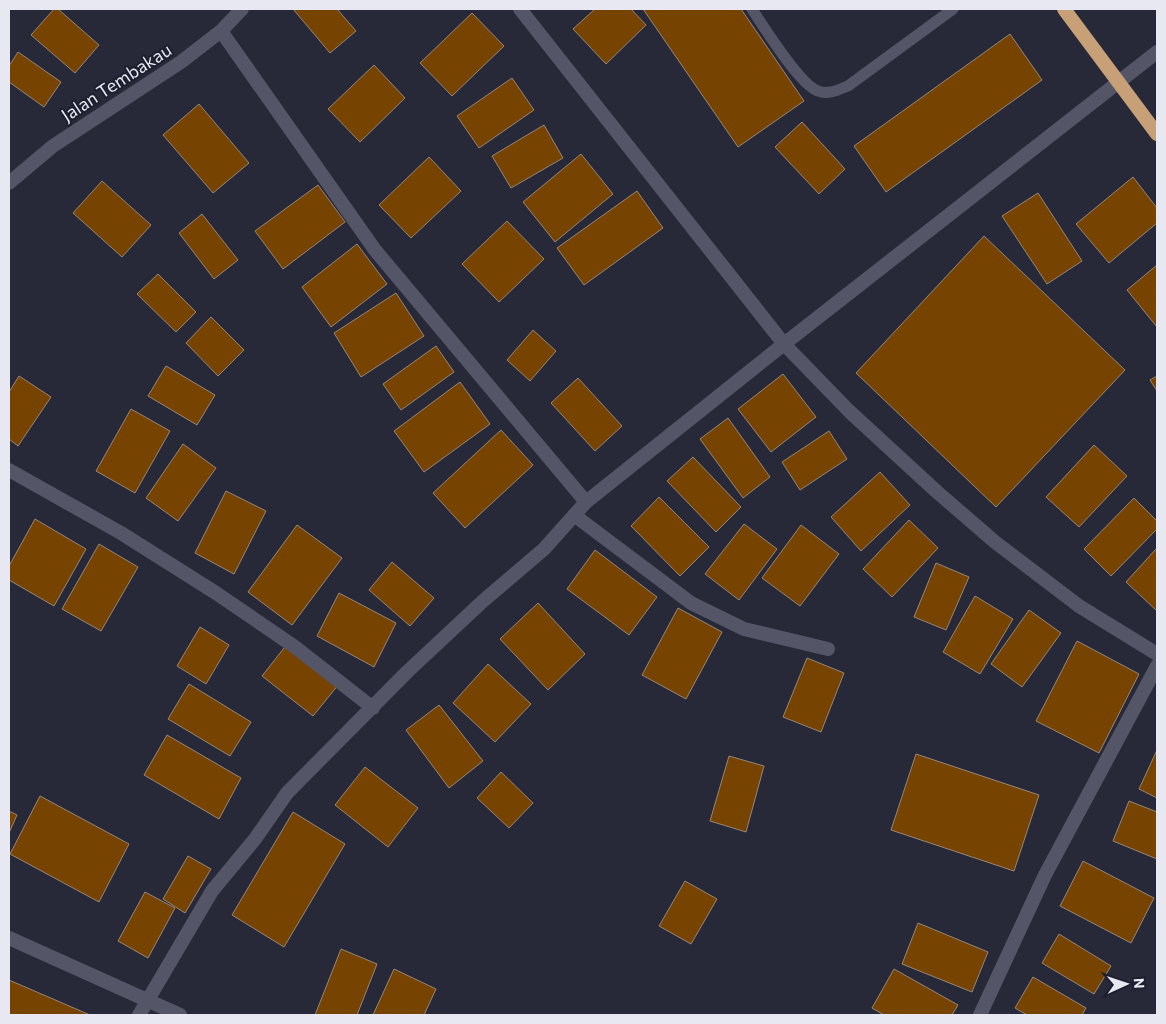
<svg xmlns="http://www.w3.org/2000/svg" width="1166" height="1024" viewBox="0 0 1166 1024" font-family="Commissioner,sans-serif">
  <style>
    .building { fill: #774300; stroke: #968779 }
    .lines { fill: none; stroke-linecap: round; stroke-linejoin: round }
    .service { stroke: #545667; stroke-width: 11 }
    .minor { stroke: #545667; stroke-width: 14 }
    .trunk { stroke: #c7a078; stroke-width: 14 }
    .labels { text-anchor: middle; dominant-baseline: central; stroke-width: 4; stroke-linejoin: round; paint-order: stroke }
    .street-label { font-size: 18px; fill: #e7e8f2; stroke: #1e1f2e }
  </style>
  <rect width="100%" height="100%" fill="#282938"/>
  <!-- building -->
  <path class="building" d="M 54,9 L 58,9 L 99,45 L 75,73 L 31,35 Z
    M 293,9 L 337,9 L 356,31 L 330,53 Z
    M 595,9 L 631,9 L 646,25 L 606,64 L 573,29 Z
    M 643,9 L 741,9 L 804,101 L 738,147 Z
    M 472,13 L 504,46 L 452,96 L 420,63 Z
    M 1010,34 L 1042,80 L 886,192 L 854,146 Z
    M 18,52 L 61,82 L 44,107 L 9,82 L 9,66 Z
    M 374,65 L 405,98 L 360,142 L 328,109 Z
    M 512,78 L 534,110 L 479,148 L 457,116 Z
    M 199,104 L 249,163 L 213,193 L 163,135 Z
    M 802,122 L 845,169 L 819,194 L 775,147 Z
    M 544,125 L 563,158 L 511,188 L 492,156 Z
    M 581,154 L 613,194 L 555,242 L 523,202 Z
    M 429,157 L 461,191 L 411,238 L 379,205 Z
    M 1133,177 L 1157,208 L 1157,223 L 1109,263 L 1076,224 Z
    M 102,181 L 151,225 L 122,257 L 73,213 Z
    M 318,185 L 345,222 L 283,269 L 255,231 Z
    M 637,191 L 663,228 L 584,285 L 557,248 Z
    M 1038,193 L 1082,261 L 1047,284 L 1002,216 Z
    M 202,214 L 238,260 L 214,279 L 179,233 Z
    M 507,221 L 544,259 L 499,302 L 462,264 Z
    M 984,236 L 1125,370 L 996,507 L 856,373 Z
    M 357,244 L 387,284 L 331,327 L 302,287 Z
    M 1157,265 L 1157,327 L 1127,290 Z
    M 158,274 L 196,312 L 176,332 L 137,294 Z
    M 396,293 L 424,336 L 361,377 L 334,333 Z
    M 211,317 L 244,350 L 218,376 L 186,343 Z
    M 533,330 L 556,351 L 530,381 L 507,360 Z
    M 436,346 L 454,372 L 401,410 L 383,384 Z
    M 166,366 L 215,395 L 197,425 L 148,396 Z
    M 783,374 L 816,417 L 771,452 L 738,409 Z
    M 19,376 L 51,397 L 18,446 L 9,439 L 9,392 Z
    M 1157,376 L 1157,391 L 1150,380 Z
    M 578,378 L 622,426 L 595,451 L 551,403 Z
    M 460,382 L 490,424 L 424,472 L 394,431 Z
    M 131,409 L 170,431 L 135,493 L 96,471 Z
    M 728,418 L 770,477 L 743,498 L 700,439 Z
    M 501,430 L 533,465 L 465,528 L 433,493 Z
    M 829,431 L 847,459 L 800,490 L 782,462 Z
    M 183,444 L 216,468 L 178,521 L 146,498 Z
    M 1094,445 L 1127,476 L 1079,527 L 1046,497 Z
    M 693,457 L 741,507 L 716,532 L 667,481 Z
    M 880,472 L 910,505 L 861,551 L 831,517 Z
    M 226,491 L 266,511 L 234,574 L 195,553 Z
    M 659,497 L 709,547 L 680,576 L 631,526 Z
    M 1134,498 L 1157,521 L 1157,529 L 1111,576 L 1084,549 Z
    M 35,519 L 86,549 L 54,606 L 9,580 L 9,566 Z
    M 909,520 L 938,548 L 892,597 L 863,569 Z
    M 744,524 L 777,549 L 739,600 L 705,574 Z
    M 297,525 L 342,558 L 292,625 L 248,592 Z
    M 801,525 L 839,554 L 800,606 L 762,578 Z
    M 99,544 L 138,567 L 101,631 L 62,609 Z
    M 1156,549 L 1157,550 L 1157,611 L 1126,582 Z
    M 595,550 L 657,597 L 629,635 L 567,589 Z
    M 392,562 L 434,598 L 410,626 L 369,590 Z
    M 936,563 L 969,577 L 946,630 L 914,617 Z
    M 339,593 L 396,623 L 374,667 L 317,636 Z
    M 975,596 L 1013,619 L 980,674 L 943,652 Z
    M 538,603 L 585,654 L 548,690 L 500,639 Z
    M 678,608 L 722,632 L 686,699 L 642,675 Z
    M 1029,610 L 1061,633 L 1022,687 L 991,664 Z
    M 200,627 L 229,645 L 206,684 L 177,666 Z
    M 1077,641 L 1139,674 L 1099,753 L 1036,721 Z
    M 288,643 L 339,684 L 313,716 L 262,676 Z
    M 807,658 L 844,673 L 821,732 L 783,717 Z
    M 488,664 L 531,704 L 495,742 L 453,703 Z
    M 189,684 L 251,722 L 230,756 L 168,719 Z
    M 439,705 L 483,761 L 449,788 L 406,730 Z
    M 167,735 L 241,778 L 219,819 L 144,775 Z
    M 1157,750 L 1157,798 L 1139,789 Z
    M 916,754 L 1039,795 L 1014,871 L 891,830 Z
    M 729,756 L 764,766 L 746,832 L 710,821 Z
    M 365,767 L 418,808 L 388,847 L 335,805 Z
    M 501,772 L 533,803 L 509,828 L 477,798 Z
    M 40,796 L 129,844 L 99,902 L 10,854 Z
    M 1129,801 L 1157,812 L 1157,859 L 1113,841 Z
    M 9,811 L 17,815 L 9,833 Z
    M 293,812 L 345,844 L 284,947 L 232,915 Z
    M 188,856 L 211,869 L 185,913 L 163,899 Z
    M 1083,861 L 1154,898 L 1131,943 L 1060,906 Z
    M 685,881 L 717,899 L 691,944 L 659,926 Z
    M 145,892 L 175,908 L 148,958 L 118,941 Z
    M 918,923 L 988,952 L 972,992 L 902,964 Z
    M 1059,934 L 1111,966 L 1094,994 L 1042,963 Z
    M 341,949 L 377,964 L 357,1015 L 315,1015 Z
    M 394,969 L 436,989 L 424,1015 L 373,1015 Z
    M 894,969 L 958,1005 L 952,1015 L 884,1015 L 872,1008 Z
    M 1033,977 L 1086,1008 L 1082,1015 L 1027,1015 L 1015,1008 Z
    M 9,980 L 90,1015 L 9,1015 Z"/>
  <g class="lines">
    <!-- service -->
    <path class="service" d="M 752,9 C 764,27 799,84 818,91 C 828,95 838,90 848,86 L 953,9"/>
    <!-- minor -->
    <path class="minor" d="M 520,9 L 784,344 L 849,411 L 936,491 L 995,542 L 1079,606 L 1157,654
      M 221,31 L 375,250 L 586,502
      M 9,183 L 53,146 L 181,62 L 221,31 L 242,9
      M 9,470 L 121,533 L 216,593 L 295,647 L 373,708
      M 574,515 L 691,603 L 744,629 L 828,649
      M 9,938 L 180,1015
      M 139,1015 L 212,891 L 255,839 L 287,793 L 407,672 L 483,601 L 544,549 L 586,502 L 784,344 L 1157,52
      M 980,1015 L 1045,875 L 1157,666"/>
    <!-- trunk -->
    <path class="trunk" d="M 1064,9 L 1157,134"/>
  </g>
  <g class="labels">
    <!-- street labels -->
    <g class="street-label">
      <text transform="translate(116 82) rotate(-33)">Jalan Tembakau</text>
    </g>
  </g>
  <!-- border -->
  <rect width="1166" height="1024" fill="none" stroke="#e7e8f2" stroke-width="20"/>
  <!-- north arrow -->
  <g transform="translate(1126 984) rotate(87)" stroke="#1e1f2e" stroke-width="4" paint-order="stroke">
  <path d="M0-4L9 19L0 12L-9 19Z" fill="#e7e8f2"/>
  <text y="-8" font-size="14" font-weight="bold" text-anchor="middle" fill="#e7e8f2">N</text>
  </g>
</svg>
